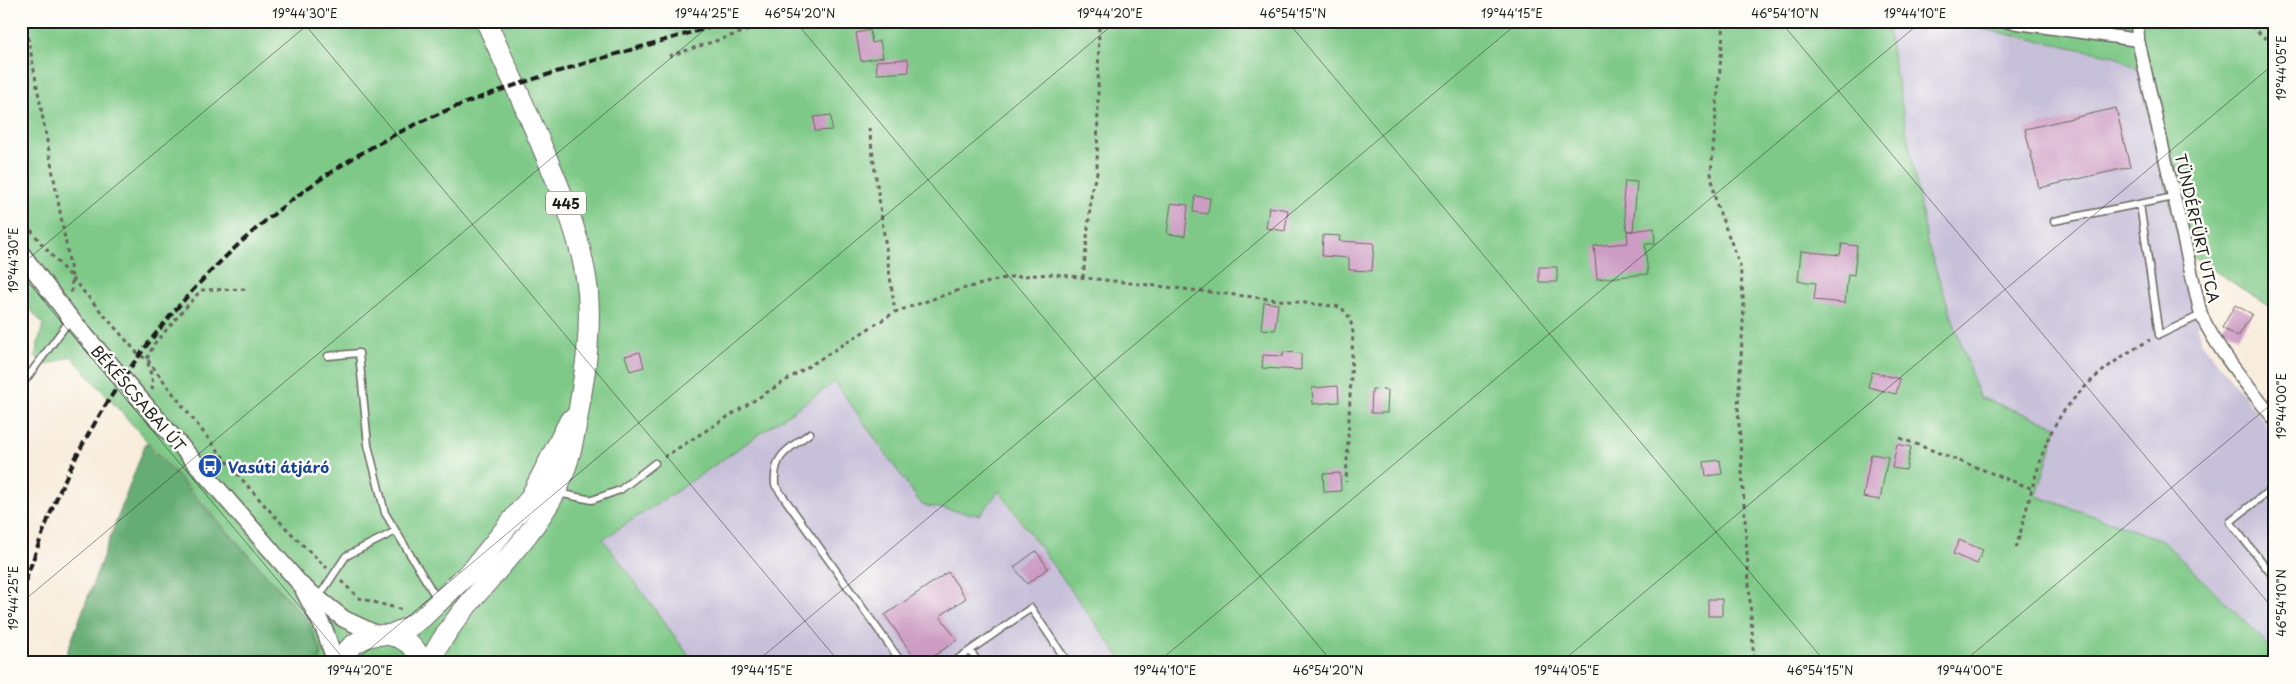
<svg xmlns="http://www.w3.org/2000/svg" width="2296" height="684" viewBox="0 0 2296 684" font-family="'Playpen Sans',sans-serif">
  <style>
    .industrial { fill: #c7c0d9 }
    .green { fill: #7ec987; stroke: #4d7252 }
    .forest { fill: #66ad74; stroke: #416448 }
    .building { fill: #cd9cc4 }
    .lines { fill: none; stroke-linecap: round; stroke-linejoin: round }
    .service-casing { stroke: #696560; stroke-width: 9 }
    .minor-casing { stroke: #696560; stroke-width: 15 }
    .tertiary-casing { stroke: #696560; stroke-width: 19 }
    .primary-casing { stroke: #696560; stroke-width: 22 }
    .path { stroke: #696560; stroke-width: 3; stroke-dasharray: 4 4; stroke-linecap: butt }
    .service { stroke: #fff; stroke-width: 6 }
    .minor { stroke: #fff; stroke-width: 12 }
    .tertiary { stroke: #fff; stroke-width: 16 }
    .primary { stroke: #fff; stroke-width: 20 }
    .rail { stroke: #1c1c1c; stroke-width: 4; stroke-dasharray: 8 4; stroke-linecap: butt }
    .ticks { fill: none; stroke: #1c1c1c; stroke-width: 1; stroke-opacity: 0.45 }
    .labels { text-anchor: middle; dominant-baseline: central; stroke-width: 5; stroke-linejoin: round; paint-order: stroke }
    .shield { fill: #fdfcf7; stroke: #605f5e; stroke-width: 1 }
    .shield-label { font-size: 14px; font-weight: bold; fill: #1c1c1c }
    .street-label { font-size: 15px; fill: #1c1c1c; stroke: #fdfcf7 }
    .transit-label { font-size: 15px; font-weight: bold; fill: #164399; stroke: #fdfcf7; text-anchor: start }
    .neatline { fill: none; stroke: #1c1c1c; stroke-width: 2 }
    .ticks-label { font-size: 12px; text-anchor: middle; fill: #1c1c1c }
  </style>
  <rect width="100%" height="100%" fill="#fdfcf7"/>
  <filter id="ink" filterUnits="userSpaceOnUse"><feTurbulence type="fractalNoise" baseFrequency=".02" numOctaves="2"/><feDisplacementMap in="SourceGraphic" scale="10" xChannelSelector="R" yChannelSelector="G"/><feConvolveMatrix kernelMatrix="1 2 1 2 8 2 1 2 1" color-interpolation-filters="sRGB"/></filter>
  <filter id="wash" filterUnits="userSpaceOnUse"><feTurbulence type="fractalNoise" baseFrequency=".0096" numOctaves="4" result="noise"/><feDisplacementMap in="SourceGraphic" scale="20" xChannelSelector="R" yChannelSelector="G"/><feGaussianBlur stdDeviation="1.12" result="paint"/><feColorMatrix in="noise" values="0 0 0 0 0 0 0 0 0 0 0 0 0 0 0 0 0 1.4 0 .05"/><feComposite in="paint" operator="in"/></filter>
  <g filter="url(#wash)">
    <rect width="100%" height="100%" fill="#f8eddd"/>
    <!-- industrial -->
    <path class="industrial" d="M 1886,21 L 1953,21 L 1953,23 L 2114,56 L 2138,69 L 2202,343 L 2275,435 L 2275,657 L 2256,632 L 2162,540 L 2037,496 L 2057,426 L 1979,398 L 1928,246 Z
      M 835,382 L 922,505 L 998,491 L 1124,663 L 694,663 L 603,539 L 680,489 Z"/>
    <!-- green -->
    <path class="green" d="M 21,21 L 1886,21 L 1928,246 L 1979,397 L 2057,426 L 2037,496 L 2162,540 L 2256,632 L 2275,657 L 2275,663 L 1124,663 L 999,491 L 980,515 L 922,505 L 835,382 L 680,489 L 603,539 L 694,663 L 319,663 L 321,651 L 307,620 L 71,356 L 48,365 L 35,356 L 43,324 L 21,299 Z
      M 1953,21 L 2275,21 L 2275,310 L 2181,249 L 2138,69 L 2114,56 L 1953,23 Z"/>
    <!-- forest -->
    <path class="forest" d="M 146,442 L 307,621 L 321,651 L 319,663 L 63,663 Z"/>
    <g id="blocks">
      <!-- building -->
      <path class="building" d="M 870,30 L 872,43 L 880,41 L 883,57 L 861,61 L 856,33 Z
        M 908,59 L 909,72 L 877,74 L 876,61 Z
        M 2116,108 L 2130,167 L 2039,188 L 2025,129 Z
        M 831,115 L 832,130 L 815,131 L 814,117 Z
        M 1625,181 L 1637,182 L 1633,231 L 1654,228 L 1655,244 L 1646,244 L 1645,247 L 1648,274 L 1597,279 L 1594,246 L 1628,243 L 1627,231 L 1633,231 L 1627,231 L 1623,200 Z
        M 1195,196 L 1210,198 L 1208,214 L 1193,212 Z
        M 1171,203 L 1188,205 L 1185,236 L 1167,234 Z
        M 1269,207 L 1288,210 L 1285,231 L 1266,228 Z
        M 1323,235 L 1340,236 L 1339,241 L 1374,243 L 1372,271 L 1349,270 L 1349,258 L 1322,256 Z
        M 1842,244 L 1857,246 L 1854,275 L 1848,274 L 1845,303 L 1814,300 L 1816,283 L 1798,281 L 1801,251 L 1840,255 Z
        M 1539,267 L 1557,267 L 1557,282 L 1539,282 Z
        M 1264,302 L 1278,304 L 1275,330 L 1261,329 Z
        M 2235,305 L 2252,314 L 2238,337 L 2222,328 Z
        M 640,352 L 644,367 L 630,371 L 625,356 Z
        M 1283,352 L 1301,353 L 1301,370 L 1262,368 L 1263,355 L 1283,356 Z
        M 1872,372 L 1900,379 L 1896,394 L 1868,387 Z
        M 1338,386 L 1339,402 L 1313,404 L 1312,388 Z
        M 1372,389 L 1388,390 L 1387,413 L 1371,413 Z
        M 1897,444 L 1911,447 L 1906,470 L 1892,468 Z
        M 1871,454 L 1888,457 L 1880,500 L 1863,497 Z
        M 1720,460 L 1722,474 L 1706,476 L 1704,462 Z
        M 1340,473 L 1341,491 L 1324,492 L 1323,474 Z
        M 1959,540 L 1983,550 L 1977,564 L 1953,554 Z
        M 1036,551 L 1048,568 L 1027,584 L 1014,567 Z
        M 948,572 L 966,598 L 940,616 L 957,640 L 924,663 L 918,663 L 885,615 Z
        M 1708,599 L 1722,599 L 1722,616 L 1708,616 Z"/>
    </g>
  </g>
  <g filter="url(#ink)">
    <use href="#blocks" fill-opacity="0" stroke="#696560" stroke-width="1"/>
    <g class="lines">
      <!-- service casing -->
      <g class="service-casing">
        <path id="service" d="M 2140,204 L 2159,335 L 2201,315
          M 2054,221 L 2174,197
          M 328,356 L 359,353 L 368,445 L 385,513 L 437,599
          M 21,386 L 70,320
          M 810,433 C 788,450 773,454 775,485 L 902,663
          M 2275,486 L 2230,522 L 2275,579
          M 558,493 L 592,500 L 620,490 L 655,463
          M 318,598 L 346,556 L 396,531
          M 970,651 L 979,663
          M 952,663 L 1031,608 L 1068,663"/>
      </g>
      <!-- minor casing -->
      <g class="minor-casing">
        <path id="minor" d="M 2004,21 L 2138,40
          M 2137,21 L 2138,40 L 2201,315 C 2220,354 2248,386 2275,420"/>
      </g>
      <!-- tertiary casing -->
      <g class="tertiary-casing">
        <path id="tertiary" d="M 21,253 L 71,319 L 301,585 L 344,619 L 376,634
          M 304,591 L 325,631 L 336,663"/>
      </g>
      <!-- primary casing -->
      <g class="primary-casing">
        <path id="primary" d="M 390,635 L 409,627 L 423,617 L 474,568 L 530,498 L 570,420
          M 339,663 C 355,627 408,624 423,663
          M 429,663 C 461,598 521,556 555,493 C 570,464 575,434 580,402 C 586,366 591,331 588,293 C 583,243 563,195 543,149 C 525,106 505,64 486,21"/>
      </g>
      <!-- path -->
      <path class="path" d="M 25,21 L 72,277 L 71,293
        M 1724,21 L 1711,173 L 1716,203 L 1740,265 L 1744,306 L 1738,408 L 1754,663
        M 2245,21 L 2275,46
        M 669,56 L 777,21
        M 869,128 L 895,312
        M 21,217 L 41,243 L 139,355 L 147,359 C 202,432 259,506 327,568
        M 1083,278 L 1092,188 L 1097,173 L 1099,21
        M 152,390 L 153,383 L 147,359 L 154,344 L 201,290 L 248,289
        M 1900,438 L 2033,489
        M 664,457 L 895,312 L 962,289 L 1009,277 L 1052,274 L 1341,307 L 1350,318 L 1353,333 L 1346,482
        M 2016,548 C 2026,513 2034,477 2046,444 C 2062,400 2109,361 2150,340
        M 341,581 L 359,598 L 403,610"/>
      <!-- service -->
      <use href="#service" class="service"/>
      <!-- minor -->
      <use href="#minor" class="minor"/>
      <!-- tertiary -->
      <use href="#tertiary" class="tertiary"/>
      <!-- primary -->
      <use href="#primary" class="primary"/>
      <!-- rail -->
      <path class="rail" d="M 21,593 C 37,549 52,504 73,463 C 156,300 296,167 468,102 C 553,70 643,47 731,21"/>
    </g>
  </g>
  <!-- ticks -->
  <path class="ticks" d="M 302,21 L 840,663M 795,21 L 1333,663M 1287,21 L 1826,663M 1780,21 L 2275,611M 2273,21 L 2275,24M 21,265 L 312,21M 21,274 L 347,663M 21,603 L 715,21M 353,663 L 1117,21M 755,663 L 1520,21M 1157,663 L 1922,21M 1560,663 L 2275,63M 1962,663 L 2275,401"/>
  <!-- icons -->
  <defs>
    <g id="bus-disc" transform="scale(1.25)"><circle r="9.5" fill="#1a4fb4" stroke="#fdfcf7"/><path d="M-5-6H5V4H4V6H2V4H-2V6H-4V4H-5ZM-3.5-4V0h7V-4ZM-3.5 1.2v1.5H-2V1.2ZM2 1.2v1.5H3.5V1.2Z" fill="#fff"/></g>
  </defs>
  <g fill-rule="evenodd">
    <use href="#bus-disc" x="210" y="466"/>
  </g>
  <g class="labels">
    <!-- shield labels -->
    <rect class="shield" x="546" y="191.5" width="40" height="23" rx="4"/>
    <g class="shield-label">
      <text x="566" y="203">445</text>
    </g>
    <!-- street labels -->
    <g class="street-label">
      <text transform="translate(2198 228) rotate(77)">TÜNDÉRFÜRT UTCA</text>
      <text transform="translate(139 398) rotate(49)">BÉKÉSCSABAI ÚT</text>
    </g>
    <!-- transit labels -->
    <g class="transit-label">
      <text x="228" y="466">Vasúti átjáró</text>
    </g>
  </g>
  <!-- margin -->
  <rect width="2296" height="684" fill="none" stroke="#fdfcf7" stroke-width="55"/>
  <rect x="28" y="28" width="2240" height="628" class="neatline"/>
  <g class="ticks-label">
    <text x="305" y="18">19°44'30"E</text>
    <text x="707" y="18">19°44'25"E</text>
    <text x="800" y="18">46°54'20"N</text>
    <text x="1110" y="18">19°44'20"E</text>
    <text x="1293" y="18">46°54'15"N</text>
    <text x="1512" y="18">19°44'15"E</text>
    <text x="1785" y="18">46°54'10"N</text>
    <text x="1915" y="18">19°44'10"E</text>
    <text transform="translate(2282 68) rotate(-90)" y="4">19°44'05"E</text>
    <text transform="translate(14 260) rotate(-90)" y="4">19°44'30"E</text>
    <text transform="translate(2282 406) rotate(-90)" y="4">19°44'00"E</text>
    <text transform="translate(14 598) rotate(-90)" y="4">19°44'25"E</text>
    <text transform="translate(2282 603) rotate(-90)" y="4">46°54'10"N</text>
    <text x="360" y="675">19°44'20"E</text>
    <text x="762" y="675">19°44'15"E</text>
    <text x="1165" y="675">19°44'10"E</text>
    <text x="1328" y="675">46°54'20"N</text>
    <text x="1567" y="675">19°44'05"E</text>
    <text x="1820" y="675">46°54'15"N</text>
    <text x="1970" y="675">19°44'00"E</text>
  </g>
</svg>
